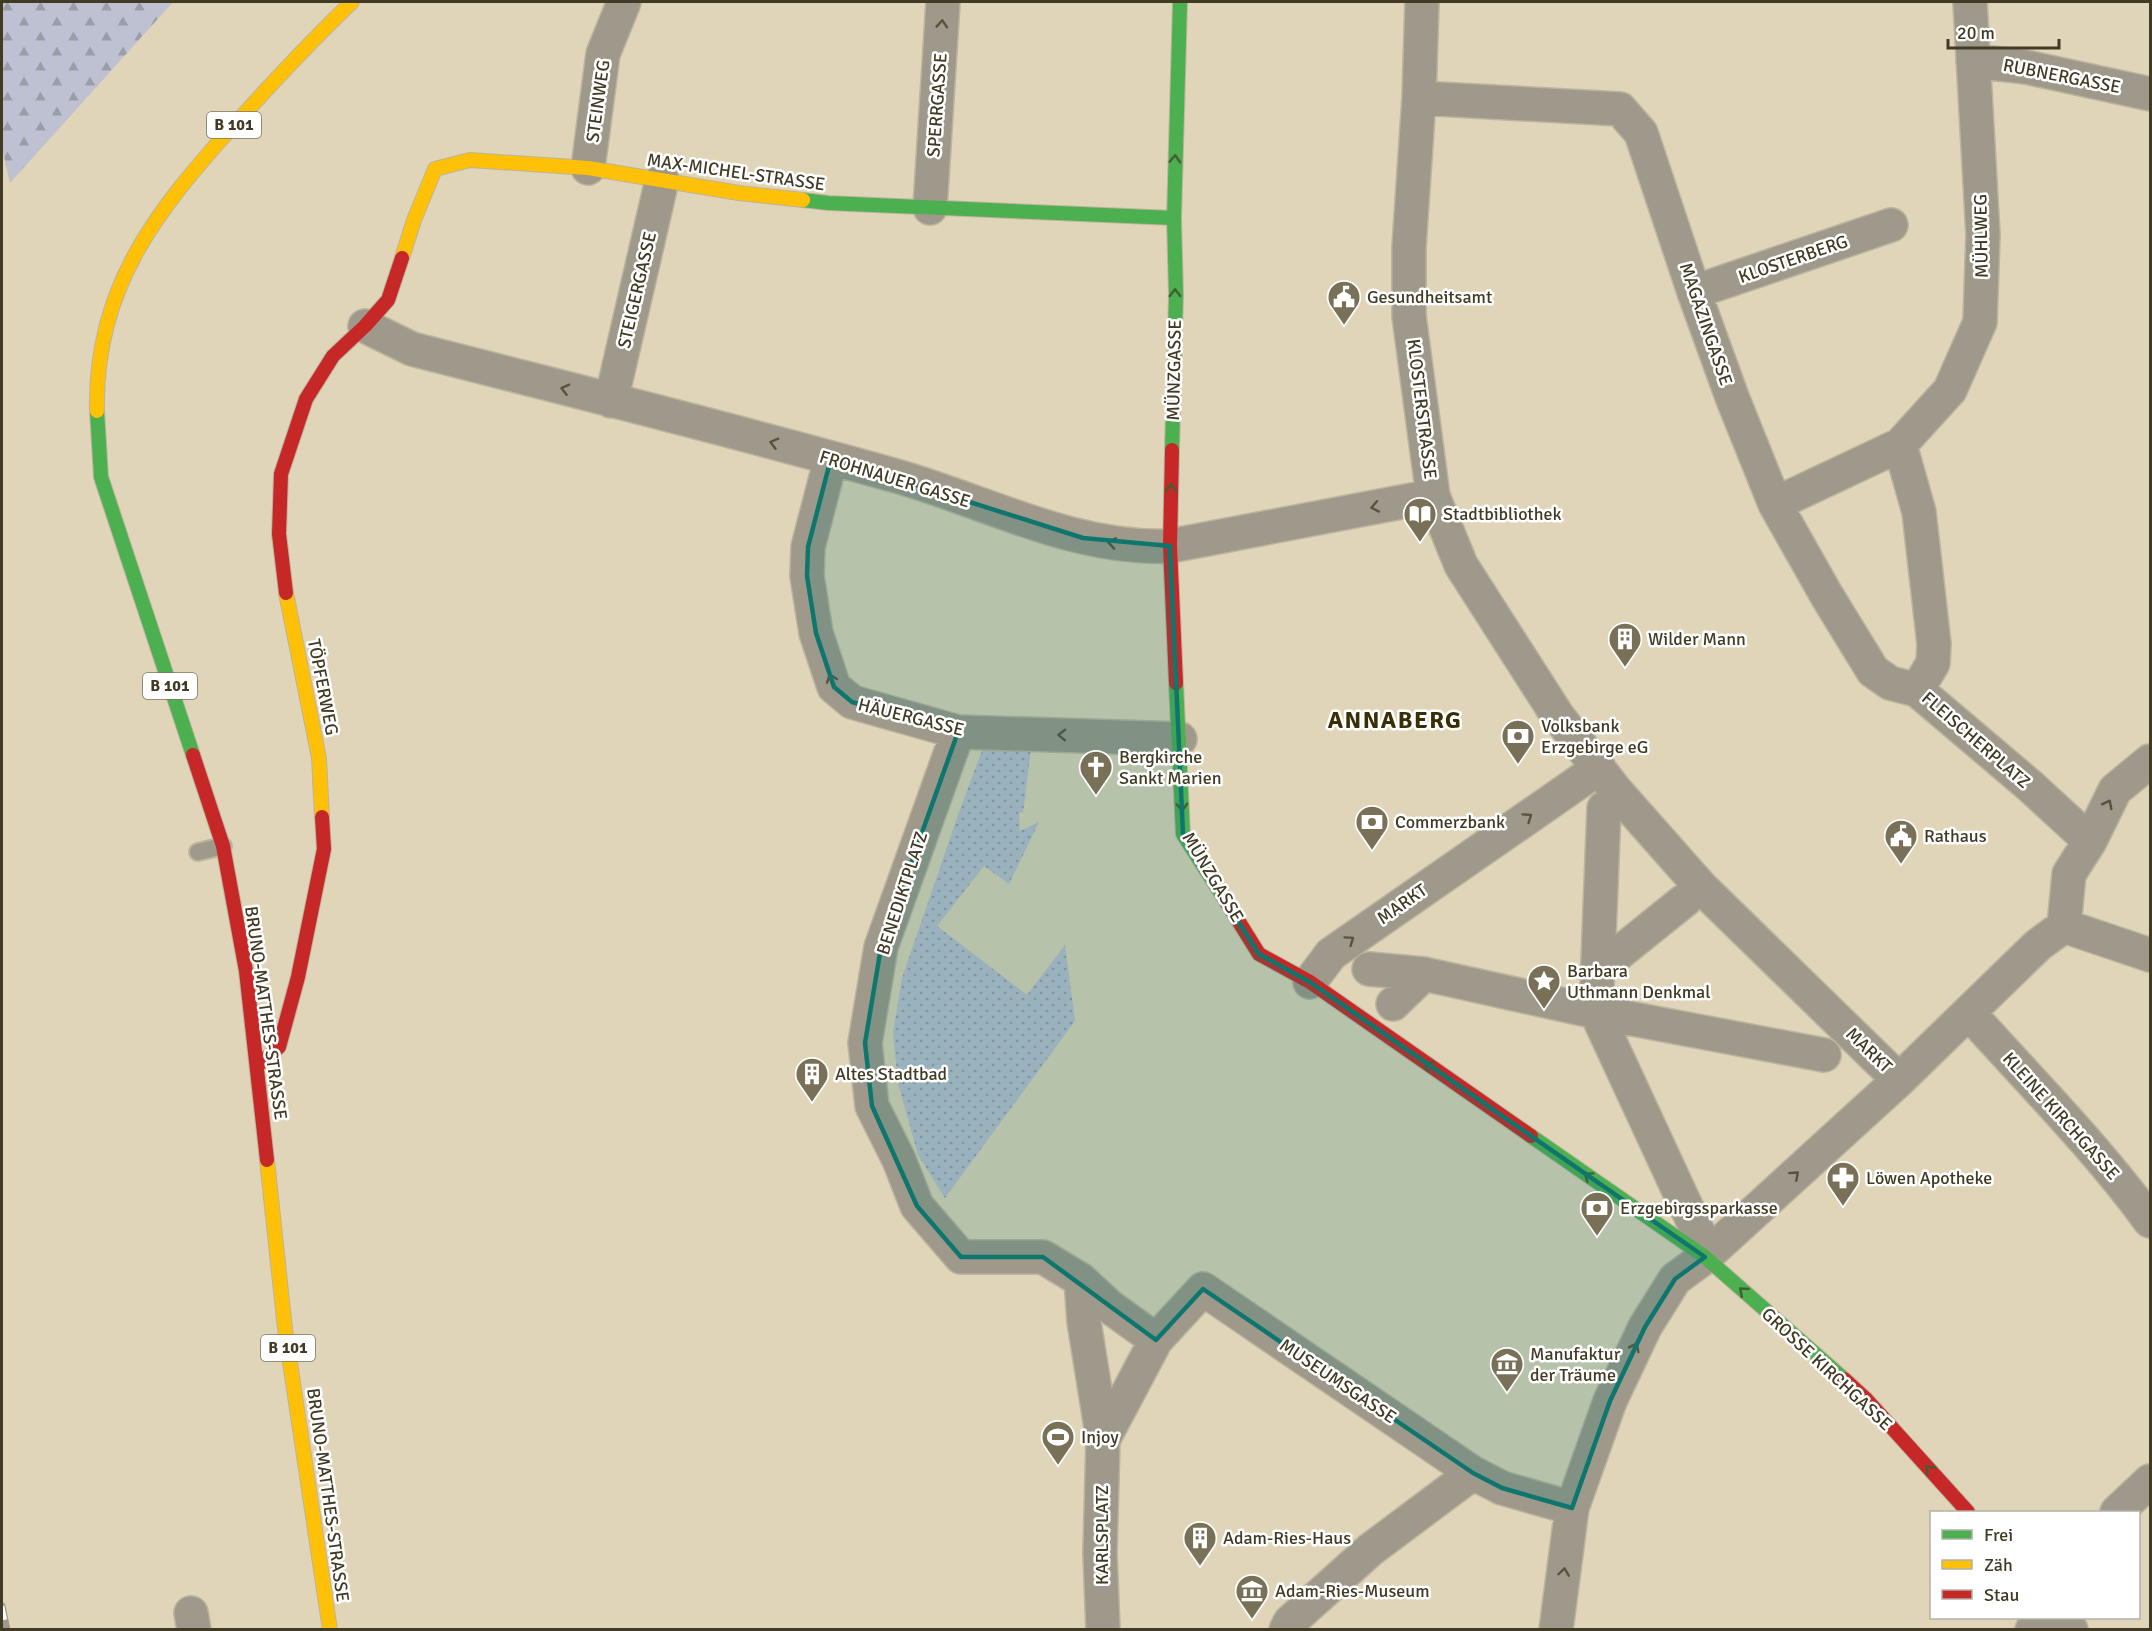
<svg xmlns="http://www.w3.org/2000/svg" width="2152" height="1631" viewBox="0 0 2152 1631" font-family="Signika,sans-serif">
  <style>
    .grass { fill: url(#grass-dots) }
    .forest { fill: url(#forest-firs) }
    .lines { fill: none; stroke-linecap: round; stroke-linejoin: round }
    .lane-casing { stroke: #bdb49e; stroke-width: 20 }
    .street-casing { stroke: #bdb49e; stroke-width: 36 }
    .fast-casing { stroke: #bdb49e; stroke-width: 16 }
    .slow-casing { stroke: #bdb49e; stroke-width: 16 }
    .jam-casing { stroke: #bdb49e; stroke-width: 16 }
    .lane { stroke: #9e998a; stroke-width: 16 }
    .street { stroke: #9e998a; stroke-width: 33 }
    .fast { stroke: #4caf50; stroke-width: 14 }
    .slow { stroke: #ffc107; stroke-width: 14 }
    .jam { stroke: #c62828; stroke-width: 14 }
    .rail-casing { stroke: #9f998a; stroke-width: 7 }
    .rail { stroke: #fff; stroke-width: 4.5; stroke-dasharray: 14; stroke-linecap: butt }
    .oneway { stroke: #58523e }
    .oneway2 { stroke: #445d31 }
    .marked { fill: #0f766e; fill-opacity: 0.2; stroke: #0f766e; stroke-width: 4.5; stroke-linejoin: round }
    .labels { text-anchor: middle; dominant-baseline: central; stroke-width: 5; stroke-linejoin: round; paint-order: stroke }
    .shield { fill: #fff; stroke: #7a7566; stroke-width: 1.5 }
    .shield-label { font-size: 16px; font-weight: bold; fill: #413a24 }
    .street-label { font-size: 18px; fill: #413a24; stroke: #fff }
    .poi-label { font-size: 18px; fill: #413a24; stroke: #fff; text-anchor: start }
    .district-label { font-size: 24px; font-weight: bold; letter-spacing: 1.5px; fill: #3a2e06; stroke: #fff }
  </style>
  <defs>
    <pattern id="grass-dots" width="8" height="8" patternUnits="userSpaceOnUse" patternTransform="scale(1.5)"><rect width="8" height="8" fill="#bdc1d1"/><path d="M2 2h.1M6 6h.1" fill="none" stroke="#9b9ea9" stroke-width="1.8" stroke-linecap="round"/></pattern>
    <pattern id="forest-firs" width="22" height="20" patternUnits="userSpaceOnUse" patternTransform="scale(1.5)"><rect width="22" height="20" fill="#bdc1d1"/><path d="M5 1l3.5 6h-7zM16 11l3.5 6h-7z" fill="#9b9ea9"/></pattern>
  </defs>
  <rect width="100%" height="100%" fill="#e0d5b8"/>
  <!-- grass -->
  <path class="grass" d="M 984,745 L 1031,749 L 1023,813 L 1019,812 L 1020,831 L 1039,822 L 1009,884 L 984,866 L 937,926 L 1027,995 L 1065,945 L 1075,1021 L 945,1198 L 918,1155 L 898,1083 L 893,1033 L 902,978 L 958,815 Z"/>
  <!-- forest -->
  <path class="forest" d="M 2,2 L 173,2 L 10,183 L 2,148 Z"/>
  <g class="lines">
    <!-- lane casing -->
    <g class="lane-casing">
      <path id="lane" d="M 198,852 L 223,846"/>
    </g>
    <!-- street casing -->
    <g class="street-casing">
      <path id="street" d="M 1422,2 L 1419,98 L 1409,247 L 1409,316 L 1433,496 L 1461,565 L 1557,715 L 1616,791 L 1701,887 L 1899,1080
        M 1973,61 L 2026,67 L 2150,94
        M 1419,98 L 1620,109 L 1641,133 L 1694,292 L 1732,397 L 1775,504 L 1827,596 L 1873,671 L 1890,683 L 1917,690 L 2029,785 L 2090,841
        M 588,168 L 603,54 L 624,2
        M 930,208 L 943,2
        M 1694,292 L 1891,225
        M 365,326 L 412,349 C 575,391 738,431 900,477 C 989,503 1075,550 1170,546 L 1433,496
        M 611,401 L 662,180
        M 1900,445 L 1919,512 L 1934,644 L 1933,663 L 1917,690
        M 831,458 L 808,547 L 807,576 L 816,633 L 834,687 L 852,702 L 958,732 L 1180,739
        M 1775,504 L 1900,445 L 1950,390 L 1980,322 L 1983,235 L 1970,2
        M 958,732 L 881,947 L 865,1043 L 872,1106 L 899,1160 L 917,1206 L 961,1257 L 1043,1257 L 1081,1280 L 1110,1307 L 1156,1340
        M 1604,808 L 1596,1012 L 1698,1232
        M 2064,926 L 2069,874 L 2090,841 L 2115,790 L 2150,761
        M 2064,926 L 2150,955
        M 1369,969 L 1424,974 L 1596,1012 L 1824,1055
        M 1598,970 L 1685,900
        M 1310,982 L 1331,954 L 1599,768
        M 1393,1004 L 1424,974
        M 1969,1013 C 2030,1081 2096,1147 2150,1221
        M 1081,1280 L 1084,1322 L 1103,1440 L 1100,1553 L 1103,1630
        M 1103,1440 L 1156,1340 L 1203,1289 L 1473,1473
        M 2117,1512 L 2150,1481
        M 191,1613 L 194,1630
        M 2059,1618 L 2071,1630
        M 1286,1630 L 1290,1622 L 1370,1550 L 1473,1473 L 1502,1488 L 1572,1508
        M 1556,1630 L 1572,1508 L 1610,1401 L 1645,1327 L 1675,1279 L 1705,1257 L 1899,1080 L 2038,945 L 2064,926
        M 2032,1630 L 2044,1618"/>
    </g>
    <!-- fast casing -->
    <g class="fast-casing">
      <path id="fast" d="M 803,200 L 828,203 L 1174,218
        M 97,411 L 101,477 L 193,755
        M 1172,450 L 1176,295 L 1174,218 L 1180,2
        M 1176,683 L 1183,834 L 1226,901
        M 1531,1136 L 1705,1257 L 1844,1379"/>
    </g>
    <!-- slow casing -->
    <g class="slow-casing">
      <path id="slow" d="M 402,258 L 414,220 L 435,169 L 470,160 L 588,168 L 739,193 L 803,200
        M 97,411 C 94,288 157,210 235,124 C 273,82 311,41 352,2
        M 286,593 L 319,758 L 322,817
        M 267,1160 L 285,1329 L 330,1630"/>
    </g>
    <!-- jam casing -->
    <g class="jam-casing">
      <path id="jam" d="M 1172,450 L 1170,546 L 1176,683
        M 286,593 L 279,534 L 281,474 L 306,399 L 333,356 L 365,326 L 388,300 L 402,258
        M 193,755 L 223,846 L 246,971 L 267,1160
        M 1226,901 L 1259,954 L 1310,982 L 1531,1136
        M 257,1066 L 279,1047 L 298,977 L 324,849 L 322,817
        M 1844,1379 L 1866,1399 L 1968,1512"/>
    </g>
    <!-- lane -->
    <use href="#lane" class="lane"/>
    <!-- street -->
    <use href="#street" class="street"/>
    <!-- fast -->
    <use href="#fast" class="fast"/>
    <!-- slow -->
    <use href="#slow" class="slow"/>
    <!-- jam -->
    <use href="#jam" class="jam"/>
    <!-- rail casing -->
    <g class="rail-casing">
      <path id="rail" d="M 2,1606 L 7,1630"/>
    </g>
    <!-- rail -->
    <use href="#rail" class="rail"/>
  </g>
  <!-- one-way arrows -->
  <defs><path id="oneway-chevron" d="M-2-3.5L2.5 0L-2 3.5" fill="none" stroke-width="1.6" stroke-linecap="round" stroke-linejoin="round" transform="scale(1.5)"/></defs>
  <g class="oneway">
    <use href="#oneway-chevron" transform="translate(942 24) rotate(-86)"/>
    <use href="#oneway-chevron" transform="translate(565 389) rotate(-166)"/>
    <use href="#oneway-chevron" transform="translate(774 443) rotate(-165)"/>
    <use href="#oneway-chevron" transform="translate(1375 507) rotate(169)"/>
    <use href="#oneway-chevron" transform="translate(1112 543) rotate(-171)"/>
    <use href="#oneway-chevron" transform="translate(831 678) rotate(-110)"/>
    <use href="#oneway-chevron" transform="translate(1062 735) rotate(-179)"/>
    <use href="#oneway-chevron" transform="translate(2108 804) rotate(-63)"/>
    <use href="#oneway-chevron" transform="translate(1528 817) rotate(-35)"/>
    <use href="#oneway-chevron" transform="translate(1350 940) rotate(-35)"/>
    <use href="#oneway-chevron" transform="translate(1795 1175) rotate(-42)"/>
    <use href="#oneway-chevron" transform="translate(1635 1347) rotate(-64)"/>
    <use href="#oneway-chevron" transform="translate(1564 1572) rotate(-82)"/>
  </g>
  <g class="oneway2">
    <use href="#oneway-chevron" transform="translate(1175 159) rotate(-88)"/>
    <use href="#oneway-chevron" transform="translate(1175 293) rotate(-90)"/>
    <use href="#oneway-chevron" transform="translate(1171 488) rotate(-90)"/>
    <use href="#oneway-chevron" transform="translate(1182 807) rotate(88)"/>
    <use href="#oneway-chevron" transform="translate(1428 1065) rotate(-145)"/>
    <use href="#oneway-chevron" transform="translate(1588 1176) rotate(-145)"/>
    <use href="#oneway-chevron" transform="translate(1743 1291) rotate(-139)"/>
    <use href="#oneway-chevron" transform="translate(1929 1469) rotate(-132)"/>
  </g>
  <!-- marked area -->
  <path class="marked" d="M 831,458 L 1083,538 L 1170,546 L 1183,834 L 1259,954 L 1310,982 L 1705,1257 L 1675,1279 L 1645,1327 L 1610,1401 L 1572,1508 L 1502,1488 L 1473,1473 L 1203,1289 L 1156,1340 L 1043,1257 L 961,1257 L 917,1206 L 872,1106 L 865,1043 L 881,947 L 958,732 L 852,702 L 834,687 L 816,633 L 807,576 L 808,547 Z"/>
  <!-- icons -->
  <defs>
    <g id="civic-pin" transform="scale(1.725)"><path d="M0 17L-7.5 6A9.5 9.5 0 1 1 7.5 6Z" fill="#797058" stroke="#fff"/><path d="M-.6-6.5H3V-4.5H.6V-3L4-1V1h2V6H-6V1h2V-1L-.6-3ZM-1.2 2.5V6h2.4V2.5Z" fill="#fff"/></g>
    <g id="library-pin" transform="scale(1.725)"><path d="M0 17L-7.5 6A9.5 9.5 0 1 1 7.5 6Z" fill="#797058" stroke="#fff"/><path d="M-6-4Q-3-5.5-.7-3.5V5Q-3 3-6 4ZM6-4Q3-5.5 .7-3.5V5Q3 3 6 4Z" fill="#fff"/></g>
    <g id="building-pin" transform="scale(1.725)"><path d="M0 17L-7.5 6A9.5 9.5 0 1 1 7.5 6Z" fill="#797058" stroke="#fff"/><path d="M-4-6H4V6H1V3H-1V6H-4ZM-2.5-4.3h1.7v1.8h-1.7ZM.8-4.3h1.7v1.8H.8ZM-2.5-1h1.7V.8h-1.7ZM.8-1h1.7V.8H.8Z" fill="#fff"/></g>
    <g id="bank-pin" transform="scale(1.725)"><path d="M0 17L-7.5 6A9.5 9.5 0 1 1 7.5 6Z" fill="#797058" stroke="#fff"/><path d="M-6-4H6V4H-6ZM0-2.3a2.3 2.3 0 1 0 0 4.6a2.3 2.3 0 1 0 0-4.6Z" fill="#fff"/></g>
    <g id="church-pin" transform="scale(1.725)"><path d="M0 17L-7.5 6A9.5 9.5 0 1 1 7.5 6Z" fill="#797058" stroke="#fff"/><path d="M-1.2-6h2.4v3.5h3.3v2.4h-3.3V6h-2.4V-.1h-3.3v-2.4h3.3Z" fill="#fff"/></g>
    <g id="sight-pin" transform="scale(1.725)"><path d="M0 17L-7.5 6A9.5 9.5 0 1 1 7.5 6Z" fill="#797058" stroke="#fff"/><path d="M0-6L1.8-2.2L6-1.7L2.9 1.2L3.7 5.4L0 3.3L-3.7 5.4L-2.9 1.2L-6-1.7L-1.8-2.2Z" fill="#fff"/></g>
    <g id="pharmacy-pin" transform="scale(1.725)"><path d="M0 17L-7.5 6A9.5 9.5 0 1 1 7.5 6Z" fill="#797058" stroke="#fff"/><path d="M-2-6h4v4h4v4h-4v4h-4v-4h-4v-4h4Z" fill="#fff"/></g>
    <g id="museum-pin" transform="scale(1.725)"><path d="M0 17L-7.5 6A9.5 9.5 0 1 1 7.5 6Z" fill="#797058" stroke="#fff"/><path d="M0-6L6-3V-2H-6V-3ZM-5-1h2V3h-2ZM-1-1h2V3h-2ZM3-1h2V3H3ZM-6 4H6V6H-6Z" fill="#fff"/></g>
    <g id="stadium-pin" transform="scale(1.725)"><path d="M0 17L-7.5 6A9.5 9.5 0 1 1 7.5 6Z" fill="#797058" stroke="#fff"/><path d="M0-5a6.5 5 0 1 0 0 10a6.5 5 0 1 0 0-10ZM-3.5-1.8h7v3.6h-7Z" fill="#fff"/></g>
  </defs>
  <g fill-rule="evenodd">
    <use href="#civic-pin" x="1344" y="297"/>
    <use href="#library-pin" x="1420" y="514"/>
    <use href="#building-pin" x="1625" y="639"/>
    <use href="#bank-pin" x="1518" y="736"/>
    <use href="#church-pin" x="1096" y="767"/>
    <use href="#bank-pin" x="1372" y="822"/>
    <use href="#civic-pin" x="1901" y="836"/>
    <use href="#sight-pin" x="1544" y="981"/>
    <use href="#building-pin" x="812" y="1074"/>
    <use href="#pharmacy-pin" x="1843" y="1178"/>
    <use href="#bank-pin" x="1597" y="1208"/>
    <use href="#museum-pin" x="1507" y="1364"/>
    <use href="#stadium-pin" x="1058" y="1437"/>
    <use href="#building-pin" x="1200" y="1538"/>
    <use href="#museum-pin" x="1252" y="1591"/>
  </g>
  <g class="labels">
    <!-- shield labels -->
    <g class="shield">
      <rect x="207" y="112" width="54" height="26" rx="4.5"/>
      <rect x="143" y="673" width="54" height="26" rx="4.5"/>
      <rect x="261" y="1335" width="54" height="26" rx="4.5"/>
    </g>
    <g class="shield-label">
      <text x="234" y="125">B 101</text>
      <text x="170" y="686">B 101</text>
      <text x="288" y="1348">B 101</text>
    </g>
    <!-- street labels -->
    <g class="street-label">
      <text transform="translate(2062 76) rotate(11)">RUBNERGASSE</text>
      <text transform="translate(598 101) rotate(-82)">STEINWEG</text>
      <text transform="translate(937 105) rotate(-86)">SPERRGASSE</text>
      <text transform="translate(736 172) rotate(8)">MAX-MICHEL-STRASSE</text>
      <text transform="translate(1981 236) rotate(-91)">MÜHLWEG</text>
      <text transform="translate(1793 259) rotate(-19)">KLOSTERBERG</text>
      <text transform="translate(637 290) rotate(-77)">STEIGERGASSE</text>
      <text transform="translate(1706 324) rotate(71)">MAGAZINGASSE</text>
      <text transform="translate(1174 370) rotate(-89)">MÜNZGASSE</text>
      <text transform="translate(1422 409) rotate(83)">KLOSTERSTRASSE</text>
      <text transform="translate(895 479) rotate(17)">FROHNAUER GASSE</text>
      <text transform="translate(323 687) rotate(79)">TÖPFERWEG</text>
      <text transform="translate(911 717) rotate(14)">HÄUERGASSE</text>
      <text transform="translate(1976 740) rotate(41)">FLEISCHERPLATZ</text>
      <text transform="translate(1213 877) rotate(59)">MÜNZGASSE</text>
      <text transform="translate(902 893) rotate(-72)">BENEDIKTPLATZ</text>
      <text transform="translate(1402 904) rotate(-35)">MARKT</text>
      <text transform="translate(266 1013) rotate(82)">BRUNO-MATTHES-STRASSE</text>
      <text transform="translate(1869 1050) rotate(44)">MARKT</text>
      <text transform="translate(2061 1116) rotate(48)">KLEINE KIRCHGASSE</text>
      <text transform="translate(1827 1369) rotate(43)">GROSSE KIRCHGASSE</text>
      <text transform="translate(1338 1381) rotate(34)">MUSEUMSGASSE</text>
      <text transform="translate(328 1495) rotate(82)">BRUNO-MATTHES-STRASSE</text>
      <text transform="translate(1102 1535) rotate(-90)">KARLSPLATZ</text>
    </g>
    <!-- poi labels -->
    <g class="poi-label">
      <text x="1367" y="297">Gesundheitsamt</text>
      <text x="1443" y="514">Stadtbibliothek</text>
      <text x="1648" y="639">Wilder Mann</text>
      <text x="1541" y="726">Volksbank<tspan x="1541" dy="21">Erzgebirge eG</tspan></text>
      <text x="1119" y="757">Bergkirche<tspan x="1119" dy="21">Sankt Marien</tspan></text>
      <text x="1395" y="822">Commerzbank</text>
      <text x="1924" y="836">Rathaus</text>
      <text x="1567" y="971">Barbara<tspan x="1567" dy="21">Uthmann Denkmal</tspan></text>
      <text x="835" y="1074">Altes Stadtbad</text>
      <text x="1866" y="1178">Löwen Apotheke</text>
      <text x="1620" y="1208">Erzgebirgssparkasse</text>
      <text x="1530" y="1354">Manufaktur<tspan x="1530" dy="21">der Träume</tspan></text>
      <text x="1081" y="1437">Injoy</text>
      <text x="1223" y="1538">Adam-Ries-Haus</text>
      <text x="1275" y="1591">Adam-Ries-Museum</text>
    </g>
    <!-- district labels -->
    <g class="district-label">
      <text x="1395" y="720">ANNABERG</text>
    </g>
  </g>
  <!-- border -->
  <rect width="2152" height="1631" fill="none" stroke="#413a24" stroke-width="6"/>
  <!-- legend -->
  <rect x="1930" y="1511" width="210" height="108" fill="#ffffff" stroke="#b3b0a7" stroke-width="1.5"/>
  <rect x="1942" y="1530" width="30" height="9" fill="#4caf50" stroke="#b3b0a7" stroke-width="1.5"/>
  <text x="1984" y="1541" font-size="18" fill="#413a24">Frei</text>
  <rect x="1942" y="1560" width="30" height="9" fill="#ffc107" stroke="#b3b0a7" stroke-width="1.5"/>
  <text x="1984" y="1571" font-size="18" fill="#413a24">Zäh</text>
  <rect x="1942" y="1590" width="30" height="9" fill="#c62828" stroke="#b3b0a7" stroke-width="1.5"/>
  <text x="1984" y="1601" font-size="18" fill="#413a24">Stau</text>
  <!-- scale -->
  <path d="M1948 39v9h111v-9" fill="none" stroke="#413a24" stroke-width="3"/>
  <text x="1957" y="39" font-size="18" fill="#413a24" stroke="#ffffff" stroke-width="4.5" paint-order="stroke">20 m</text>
</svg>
